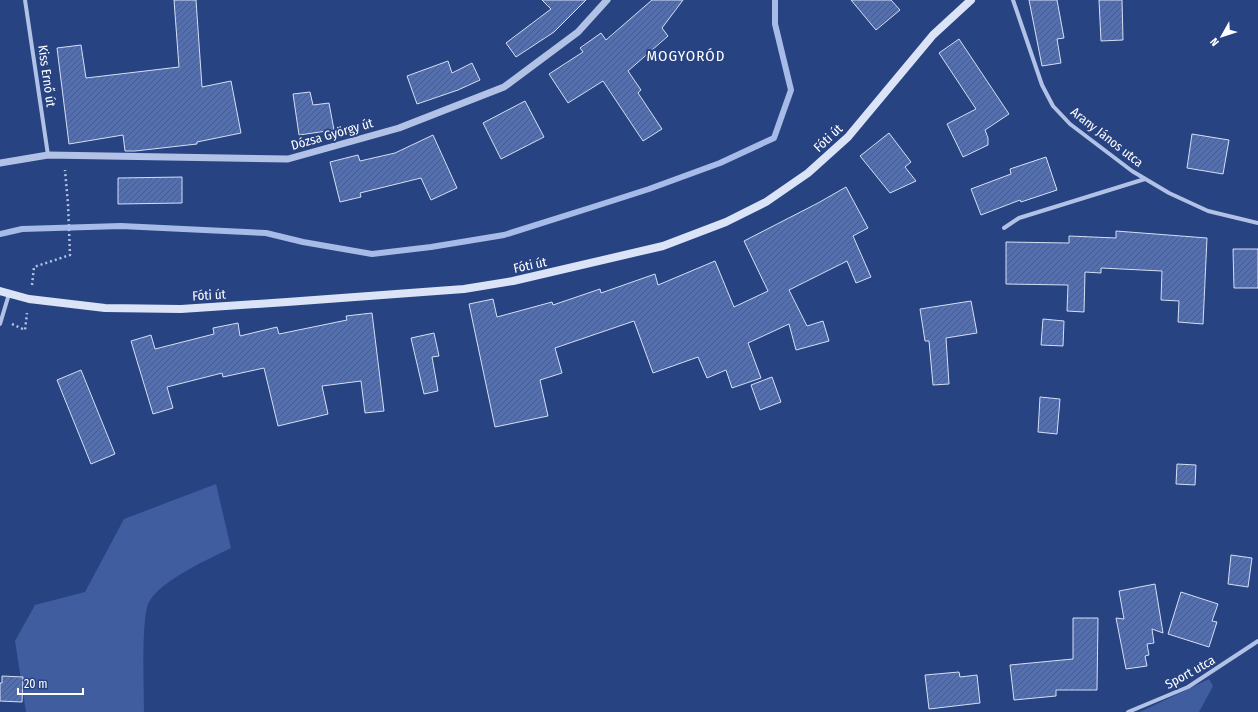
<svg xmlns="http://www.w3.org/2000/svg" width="1258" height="712" viewBox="0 0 1258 712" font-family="'Fira Sans Condensed',sans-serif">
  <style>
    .green { fill: #405da0 }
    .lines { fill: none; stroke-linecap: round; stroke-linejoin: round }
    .stream { stroke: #a6bbe7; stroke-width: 6 }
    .building { fill: url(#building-hatch); stroke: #d4dff5 }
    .path { stroke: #b1c2e6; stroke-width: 2.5; stroke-dasharray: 2 3; stroke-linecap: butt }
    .minor { stroke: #b1c2e6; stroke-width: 4 }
    .tertiary { stroke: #b1c2e6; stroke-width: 7 }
    .secondary { stroke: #dbe3f6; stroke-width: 8 }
    .labels { text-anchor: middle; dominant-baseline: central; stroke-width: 4; stroke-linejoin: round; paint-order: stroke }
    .street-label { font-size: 13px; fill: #fff; stroke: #284382 }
    .quarter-label { font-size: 15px; letter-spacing: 1px; fill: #fff; stroke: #284382 }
  </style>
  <defs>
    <pattern id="building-hatch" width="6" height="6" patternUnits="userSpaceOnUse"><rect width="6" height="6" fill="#556fac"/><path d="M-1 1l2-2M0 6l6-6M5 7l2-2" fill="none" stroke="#505c77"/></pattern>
  </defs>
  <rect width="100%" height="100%" fill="#284382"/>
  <!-- green -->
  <path class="green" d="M 216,484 L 231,548 C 209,559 161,580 149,602 C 141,616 144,691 144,712 L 26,712 L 15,641 L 35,605 L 85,592 L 124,519 Z
    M 1209,679 L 1213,686 L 1199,712 L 1140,712 Z"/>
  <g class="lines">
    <!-- stream -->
    <path class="stream" d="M 0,234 L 22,229 L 121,226 L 266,233 L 303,242 L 372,254 L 431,247 L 504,235 L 596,206 L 649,189 L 720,163 L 774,138 L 791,90 L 775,24 L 775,0"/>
  </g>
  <!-- building -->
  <path class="building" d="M 174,0 L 196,0 L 202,87 L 231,81 L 241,133 L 197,142 L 197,144 L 135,151 L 125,151 L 123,135 L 69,144 L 57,48 L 81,45 L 86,78 L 179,67 Z
    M 542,0 L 586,0 L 554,32 L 516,57 L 506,43 L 551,9 Z
    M 652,0 L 683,0 L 662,28 L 668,36 L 628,71 L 641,90 L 638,93 L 662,129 L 643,141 L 603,81 L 568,103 L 549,74 L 583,52 L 580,48 L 601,33 L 606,40 Z
    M 851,0 L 891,0 L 900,10 L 876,30 Z
    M 1029,0 L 1057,0 L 1064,38 L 1057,39 L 1061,63 L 1042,66 Z
    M 1099,0 L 1122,0 L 1123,40 L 1101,41 Z
    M 959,39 L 1009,114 L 985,130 L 988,138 L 988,145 L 963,157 L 947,124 L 976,109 L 939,53 Z
    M 448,61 L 452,73 L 472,63 L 480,80 L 458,90 L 417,104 L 407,76 Z
    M 310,92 L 313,105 L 329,103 L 334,130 L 299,135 L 293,94 Z
    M 525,101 L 544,137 L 501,159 L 483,123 Z
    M 889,133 L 911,162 L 905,167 L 916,181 L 890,193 L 860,156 Z
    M 1192,134 L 1229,140 L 1223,174 L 1187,168 Z
    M 433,135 L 457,188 L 431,200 L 421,178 L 360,193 L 361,197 L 340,202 L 330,162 L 358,155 L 360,161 L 395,153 Z
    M 1046,157 L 1057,190 L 1021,202 L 1020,200 L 981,215 L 971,189 L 1011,174 L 1010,169 Z
    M 182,177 L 182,203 L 118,204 L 118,178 Z
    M 846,187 L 868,228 L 853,236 L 871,277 L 856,283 L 847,261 L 789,290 L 807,326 L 823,321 L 829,341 L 796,350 L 789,324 L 748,343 L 761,378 L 732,388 L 726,370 L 707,378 L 698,357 L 653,373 L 634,321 L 555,348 L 562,373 L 540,380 L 548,416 L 495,427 L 469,304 L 493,299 L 497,317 L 552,302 L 553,305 L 600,289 L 601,293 L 655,274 L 658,285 L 715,261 L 734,307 L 768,291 L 744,241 L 818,203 Z
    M 1116,231 L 1207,238 L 1203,324 L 1178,322 L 1179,301 L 1161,300 L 1162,271 L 1101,268 L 1101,273 L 1085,272 L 1084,312 L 1067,311 L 1068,285 L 1006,284 L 1006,242 L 1069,243 L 1069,236 L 1116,238 Z
    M 1233,249 L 1258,249 L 1258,288 L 1234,288 Z
    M 971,301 L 977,333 L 946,338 L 949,384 L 933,385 L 929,341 L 925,341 L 920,309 Z
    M 372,313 L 384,411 L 365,413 L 361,381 L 322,386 L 328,414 L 278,426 L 264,368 L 223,377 L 222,373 L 167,387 L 173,408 L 153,414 L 131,341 L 151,335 L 155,349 L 214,334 L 213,328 L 238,323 L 240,336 L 277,327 L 279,334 L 347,320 L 346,316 Z
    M 1043,319 L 1064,321 L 1063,346 L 1041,345 Z
    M 434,333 L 439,356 L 432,357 L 438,391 L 424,394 L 411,338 Z
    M 81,370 L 115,454 L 91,464 L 57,380 Z
    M 772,377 L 781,402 L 760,410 L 751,385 Z
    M 1040,397 L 1060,399 L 1057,434 L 1038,432 Z
    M 1177,464 L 1196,465 L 1195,485 L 1176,484 Z
    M 1231,555 L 1252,558 L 1248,587 L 1228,584 Z
    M 1155,584 L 1163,633 L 1152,629 L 1154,643 L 1147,644 L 1149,655 L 1145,656 L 1147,666 L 1126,669 L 1116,618 L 1124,619 L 1119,591 Z
    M 1181,592 L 1218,604 L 1212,621 L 1217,622 L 1209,647 L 1168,634 Z
    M 1073,618 L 1098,618 L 1097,690 L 1056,690 L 1056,696 L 1014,700 L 1010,665 L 1073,659 Z
    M 959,672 L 960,677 L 977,675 L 980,703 L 929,709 L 925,675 Z
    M 2,676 L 23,677 L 22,702 L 0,701 L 0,683 L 2,683 Z"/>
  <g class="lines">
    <!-- path -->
    <path class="path" d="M 32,285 L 34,267 L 70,255 L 68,204 L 65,170
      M 12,324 L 25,330 L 27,313"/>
    <!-- minor -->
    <path class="minor" d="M 25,0 L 48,155
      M 1013,0 L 1042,85 L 1053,106 L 1070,124 L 1132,171 L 1169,193 L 1208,211 L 1258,223
      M 1004,228 L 1019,218 L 1145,179
      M 0,324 L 9,294
      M 1128,712 L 1188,687 L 1258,641"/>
    <!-- tertiary -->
    <path class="tertiary" d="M 0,163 L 48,155 L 288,159 L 399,128 L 504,87 L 578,32 L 607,0"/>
    <!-- secondary -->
    <path class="secondary" d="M 0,291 L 29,299 L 105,308 L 181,309 L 287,302 L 464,289 L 513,281 L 663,246 L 726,222 L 766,202 L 808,173 L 848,137 L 933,35 L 971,0"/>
  </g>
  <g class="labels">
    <!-- street labels -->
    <g class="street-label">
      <text transform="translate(47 76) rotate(82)">Kiss Ernő út</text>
      <text transform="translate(332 134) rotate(-16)">Dózsa György út</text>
      <text transform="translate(1107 137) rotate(38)">Arany János utca</text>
      <text transform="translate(828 138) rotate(-43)">Fóti út</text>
      <text transform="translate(530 265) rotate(-12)">Fóti út</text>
      <text transform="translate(209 295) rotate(-3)">Fóti út</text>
      <text transform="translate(1190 672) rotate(-29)">Sport utca</text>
    </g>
    <!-- quarter labels -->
    <g class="quarter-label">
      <text x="686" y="56">MOGYORÓD</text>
    </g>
  </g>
  <!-- north arrow -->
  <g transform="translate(1222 36) rotate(231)" stroke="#284382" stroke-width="3" paint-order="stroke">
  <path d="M0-3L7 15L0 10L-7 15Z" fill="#ffffff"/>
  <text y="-6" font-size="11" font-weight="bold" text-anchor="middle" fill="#ffffff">N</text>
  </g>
  <!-- scale -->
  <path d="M18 688v6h65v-6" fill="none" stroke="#ffffff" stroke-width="2"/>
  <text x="24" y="688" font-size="12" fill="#ffffff" stroke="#284382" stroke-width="3" paint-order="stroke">20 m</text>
</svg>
